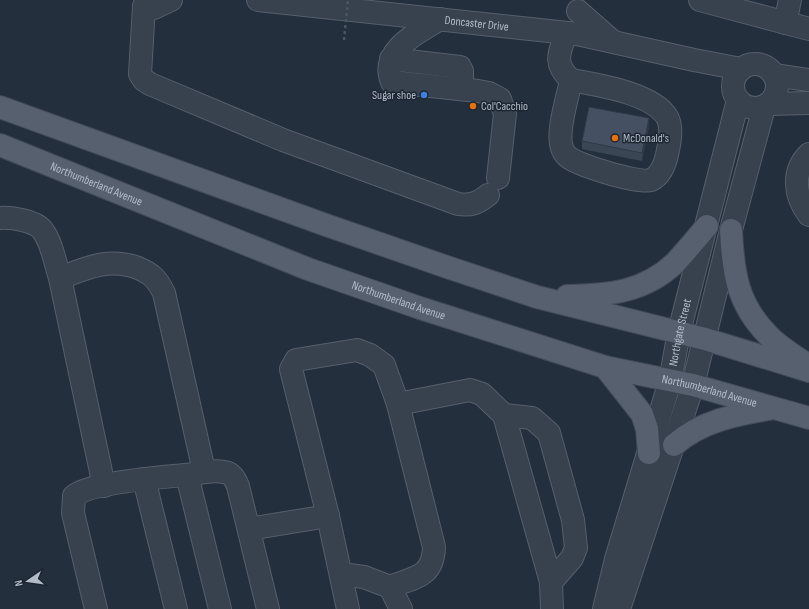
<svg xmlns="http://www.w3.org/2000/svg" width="809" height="609" viewBox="0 0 809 609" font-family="'Sofia Sans Condensed',sans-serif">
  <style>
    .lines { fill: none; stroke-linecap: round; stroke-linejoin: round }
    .minor-casing { stroke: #565f6c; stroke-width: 24 }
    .major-casing { stroke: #414a57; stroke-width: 24 }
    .minor { stroke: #38414e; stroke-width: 22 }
    .major { stroke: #56606e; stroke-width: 22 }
    .path-bridge { stroke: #44595c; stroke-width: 2.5; stroke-dasharray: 3 3; stroke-linecap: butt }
    .wall { fill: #3b4654 }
    .shaded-wall { fill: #303945 }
    .building { fill: #455162; stroke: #303945 }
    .shop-dot { fill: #3f7fe0; stroke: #1d2633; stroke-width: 1.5 }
    .food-dot { fill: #e8710a; stroke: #1d2633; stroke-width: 1.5 }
    .labels { text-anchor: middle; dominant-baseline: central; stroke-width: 3; stroke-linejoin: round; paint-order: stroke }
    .street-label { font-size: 12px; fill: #b4bcc9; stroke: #1d2633 }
    .poi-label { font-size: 12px; fill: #b4bcc9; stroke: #1d2633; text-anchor: start }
  </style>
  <rect width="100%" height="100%" fill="#242f3e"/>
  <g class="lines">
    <!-- minor casing -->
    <g class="minor-casing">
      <g id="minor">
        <path d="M 171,0 L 154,8 L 144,6 L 140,74 L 144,80 L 150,84 L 283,140 L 458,204 C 471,206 478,203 488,195"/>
        <path id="s1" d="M 258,0 L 577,34 L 694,60 L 741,69"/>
        <path d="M 700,0 L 809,29"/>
        <path d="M 578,11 L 611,40"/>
        <path d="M 440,19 C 419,32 379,50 392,82 L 478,91 L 489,93 L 500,99 L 505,114 L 498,178"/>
        <path d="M 785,23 L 790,0"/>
        <path d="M 566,33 C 559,53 553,64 571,80"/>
        <path d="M 391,59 L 460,67 L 462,71 L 462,89"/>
        <circle cx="755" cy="86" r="22"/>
        <path d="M 774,75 L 809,80"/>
        <path d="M 571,80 C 598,85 652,93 667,117 C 672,125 670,141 668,150 C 666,161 662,175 651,180 C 639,184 576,165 567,156 C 566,155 563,151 562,148 C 556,132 568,97 571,80 Z"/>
        <path d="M 769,104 L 809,103"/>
        <path d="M 809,154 C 791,172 795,197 809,215"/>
        <path d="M 0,218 C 11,217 37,221 43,231 C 52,243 55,263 60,278 L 104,486"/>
        <path d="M 60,278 C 86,268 110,257 138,268 C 152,274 157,279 164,293 L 204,471"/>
        <path d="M 398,404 L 470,390 L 482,394 L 504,415 L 551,582 L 552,609"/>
        <path d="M 504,415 L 532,418 L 549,433 L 573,520 L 576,548 L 572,558 L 551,582"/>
        <path d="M 187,475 L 220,609"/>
        <path d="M 144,479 L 176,609"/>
        <path d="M 249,529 L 328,516"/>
        <path d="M 341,574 L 364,577 L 390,587 L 401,609"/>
        <path d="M 96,609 L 73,513 L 74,496 C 89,483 162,477 185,475 C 198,474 211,469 224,472 C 232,473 235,479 238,486 L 268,609"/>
        <path d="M 348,609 L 328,516 L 291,369 L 296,360 L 357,350 L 370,355 L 384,365 L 398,404 L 434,547 C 433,578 414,577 390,587"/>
        <path id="s2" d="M 604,609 L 616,559 L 670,381 L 679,332 L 738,100"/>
        <path d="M 619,609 L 693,385 L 731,230 L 764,107"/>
      </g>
    </g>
    <!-- major casing -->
    <g class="major-casing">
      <g id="major">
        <path d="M 0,107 L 326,225 L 447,267 L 537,297 L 705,339 L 809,371"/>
        <path id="s3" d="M 0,145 L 308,269 L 420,308 L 605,367 L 693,385 L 809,418"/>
        <path d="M 731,230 C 733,272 737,304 768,335 C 779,347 795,356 808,365"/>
        <path d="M 567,296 C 608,295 643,293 675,263 C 686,251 697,238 707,226"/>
        <path d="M 605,367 L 642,414 L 647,429 L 649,453"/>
        <path d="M 674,445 C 701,421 735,415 769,409"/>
      </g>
    </g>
    <!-- minor -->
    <use href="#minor" class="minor"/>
    <!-- major -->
    <use href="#major" class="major"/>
    <!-- path-bridge -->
    <path class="path-bridge" d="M 344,40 L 348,0"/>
  </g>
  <!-- wall -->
  <path class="wall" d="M 649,127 L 642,161 L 582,149 L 582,141 Z"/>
  <!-- shaded-wall -->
  <path class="shaded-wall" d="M 649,118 L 649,127 L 642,161 L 642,153 Z"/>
  <!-- building -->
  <path class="building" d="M 589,107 L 649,118 L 642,153 L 582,141 Z"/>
  <!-- markers -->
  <circle class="shop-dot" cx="424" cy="95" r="4"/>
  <g class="food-dot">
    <circle cx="473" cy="106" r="4"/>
    <circle cx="615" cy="138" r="4"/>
  </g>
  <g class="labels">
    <!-- street labels -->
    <g class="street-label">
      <text stroke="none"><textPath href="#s1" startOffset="220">Doncaster Drive</textPath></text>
      <text stroke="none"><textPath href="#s3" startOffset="104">Northumberland Avenue</textPath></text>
      <text stroke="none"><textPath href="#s3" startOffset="428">Northumberland Avenue</textPath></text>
      <text stroke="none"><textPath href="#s2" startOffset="287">Northgate Street</textPath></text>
      <text stroke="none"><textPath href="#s3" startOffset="752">Northumberland Avenue</textPath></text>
    </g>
    <!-- poi labels -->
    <g class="poi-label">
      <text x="416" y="95" text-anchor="end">Sugar shoe</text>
      <text x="481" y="106">Col'Cacchio</text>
      <text x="623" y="138">McDonald's</text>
    </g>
  </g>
  <!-- north arrow -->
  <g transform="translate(28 581) rotate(257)" stroke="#1d2633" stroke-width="3" paint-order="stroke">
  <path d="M0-3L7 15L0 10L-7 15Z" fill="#b4bcc9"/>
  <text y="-6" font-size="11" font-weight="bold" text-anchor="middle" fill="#b4bcc9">N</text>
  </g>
</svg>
